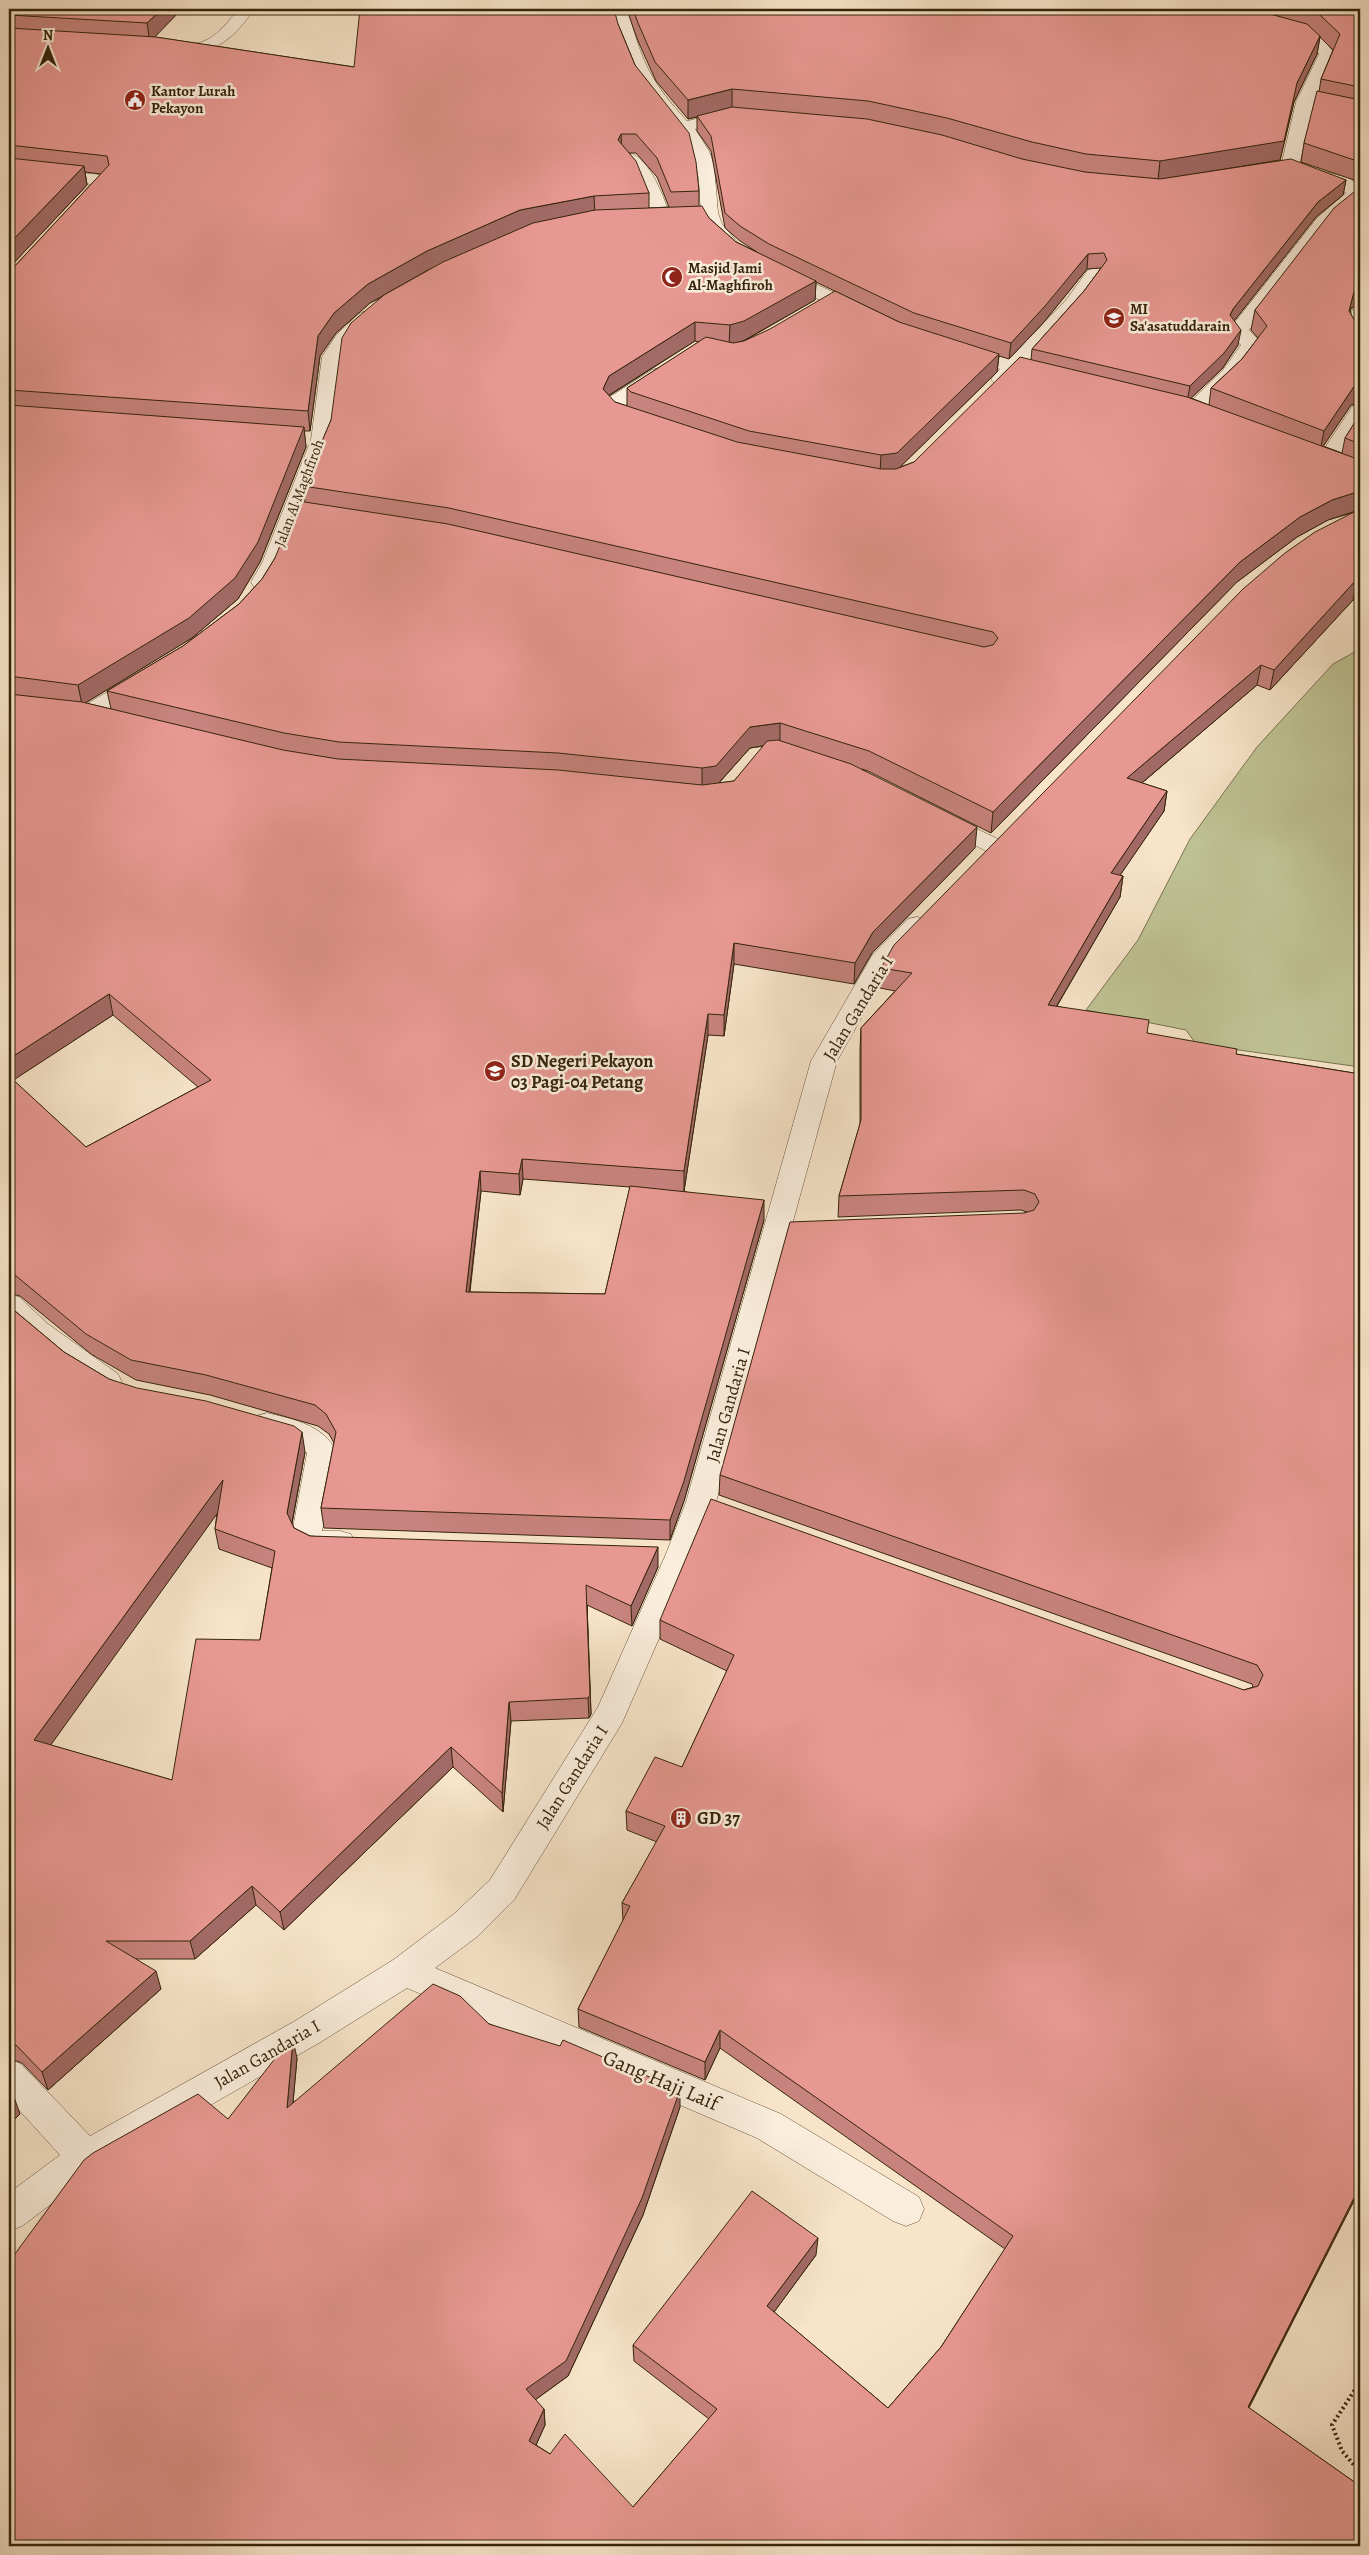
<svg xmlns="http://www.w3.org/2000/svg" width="1369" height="2555" viewBox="0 0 1369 2555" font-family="Alegreya,serif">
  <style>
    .green { fill: #bfc394; stroke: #7a7450 }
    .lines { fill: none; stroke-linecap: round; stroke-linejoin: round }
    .minor-casing { stroke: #66543a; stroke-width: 1 }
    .path { stroke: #35240b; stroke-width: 4; stroke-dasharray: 2 3; stroke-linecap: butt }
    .minor { fill: #faeddc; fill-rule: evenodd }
    .wall { fill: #c7837e; stroke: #35240b; fill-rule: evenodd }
    .shaded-wall { fill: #a26a66; stroke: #35240b }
    .building { fill: #e79892; stroke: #35240b; fill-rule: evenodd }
    .labels { text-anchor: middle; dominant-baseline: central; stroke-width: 5; stroke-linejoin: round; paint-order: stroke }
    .far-poi-label { font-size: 15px; font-weight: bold; fill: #35240b; stroke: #faeddc; text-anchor: start }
    .far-street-label { font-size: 15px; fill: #35240b; stroke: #faeddc }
    .street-label { font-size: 18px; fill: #35240b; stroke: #faeddc }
    .poi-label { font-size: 18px; font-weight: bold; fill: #35240b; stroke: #faeddc; text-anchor: start }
    .near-street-label { font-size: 21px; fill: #35240b; stroke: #faeddc }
  </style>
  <rect width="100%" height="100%" fill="#f7e4c9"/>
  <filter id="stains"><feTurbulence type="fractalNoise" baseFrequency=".004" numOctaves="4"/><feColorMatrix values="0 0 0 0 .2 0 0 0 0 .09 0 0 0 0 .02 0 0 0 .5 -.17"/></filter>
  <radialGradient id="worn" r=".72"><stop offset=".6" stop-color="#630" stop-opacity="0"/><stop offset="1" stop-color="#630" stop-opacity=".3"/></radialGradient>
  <!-- green -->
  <path class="green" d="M 1360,649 L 1360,1067 L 1196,1044 L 1186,1030 L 1086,1010 L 1138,940 L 1190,839 L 1257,747 L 1333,664 Z"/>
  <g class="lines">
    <!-- minor casing -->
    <g class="minor-casing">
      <path id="minor" d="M 238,9 L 254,9 C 236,36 216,54 181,55 C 174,55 168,56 164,50 L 166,46 C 175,44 185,45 194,44 C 214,41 227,24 238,9 Z
        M 621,10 L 629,15 C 643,65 652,83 687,121 L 734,110 L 740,111 L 743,115 L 740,119 L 695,129 L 709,151 L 714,165 L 718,213 L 722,224 L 742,248 L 740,252 L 726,252 C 685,210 710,194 691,151 C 682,129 660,114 646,95 C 628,72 620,43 613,15 Z
        M 1284,24 L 1320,36 L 1335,54 L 1314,102 L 1299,166 L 1296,170 L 1284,170 L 1281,166 L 1296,102 L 1319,54 C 1307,35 1283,40 1276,29 L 1278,25 Z
        M 629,153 C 651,158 664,200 672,219 L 669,223 L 657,223 L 654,219 L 638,179 L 620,158 L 623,154 Z
        M 9,165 L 102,175 L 108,176 L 111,183 C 103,195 91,212 76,208 L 73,204 L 91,184 L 9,175 Z
        M 1310,168 L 1349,178 L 1360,187 L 1360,200 L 1329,226 L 1249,330 L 1262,344 L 1237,378 L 1199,415 L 1185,415 L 1182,411 L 1185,407 L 1223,370 L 1241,345 L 1233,338 L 1229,330 L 1232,326 L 1317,218 L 1346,193 L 1329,184 L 1304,177 L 1301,173 L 1304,169 Z
        M 782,268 L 867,308 L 870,312 L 867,316 L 853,316 L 775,278 L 773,274 L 775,270 Z
        M 1095,268 L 1102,270 L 1104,274 L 1102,278 L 1080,308 L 1026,364 L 1054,372 L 1057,376 L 1054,380 L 1047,382 L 1017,374 L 1008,383 L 994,383 L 991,379 L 1000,369 L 956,356 L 953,352 L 956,348 L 963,346 L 1009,359 L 1066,300 L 1088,270 Z
        M 1360,306 L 1360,342 L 1353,340 L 1347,331 L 1353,308 Z
        M 367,311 L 374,313 L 377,317 L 351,342 L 342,357 L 331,440 L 284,563 L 270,587 L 262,588 L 254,587 L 251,582 L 262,563 L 311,440 L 322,357 L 337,334 L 360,313 Z
        M 659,368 L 666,370 L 669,374 L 666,378 L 626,404 L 625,407 C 633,415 646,413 652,422 L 649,426 C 633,430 614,421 605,408 L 610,397 L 652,370 Z
        M 1360,404 L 1360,425 L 1336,461 L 1333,465 L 1319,465 L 1316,461 L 1350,410 L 1353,406 Z
        M 141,675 L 149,677 L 152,682 L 149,687 L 94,719 L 86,721 L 78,719 L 75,714 L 78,709 L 133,677 Z
        M 942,812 L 1002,841 L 1006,846 L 1002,851 L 994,854 L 986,851 L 934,824 L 930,819 L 934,814 Z
        M 917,917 L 926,919 L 929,925 L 891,965 L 837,1061 L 716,1502 L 696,1554 L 622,1723 L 514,1900 L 478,1936 L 435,1968 L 781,2114 L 919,2197 L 924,2209 L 919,2221 L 906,2226 L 893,2221 L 757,2138 L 407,1988 L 319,2043 L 98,2169 L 22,2226 L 9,2231 L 9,2193 L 60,2155 L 9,2099 L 9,2059 L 21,2064 L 90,2136 L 295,2021 L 393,1960 L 454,1914 L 490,1880 L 598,1707 L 666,1554 L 686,1502 L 811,1061 L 873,954 L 908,919 Z
        M 9,1294 L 19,1297 L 48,1324 L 118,1374 L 122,1382 L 118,1390 L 108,1393 L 98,1390 L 28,1338 L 9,1320 Z
        M 267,1413 C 295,1420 322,1424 337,1452 L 322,1531 L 340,1531 L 351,1534 L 355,1543 L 351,1552 L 340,1555 L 316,1554 L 302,1548 L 292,1533 L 307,1453 L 288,1441 L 257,1432 L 253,1424 L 257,1416 Z"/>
    </g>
    <!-- path -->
    <path class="path" d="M 1360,2382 L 1332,2425 L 1342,2451 L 1360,2472"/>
    <!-- minor -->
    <use href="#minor" class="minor"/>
  </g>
  <!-- wall -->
  <path class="wall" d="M 9,9 L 182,9 L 154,37 L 354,67 L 618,24 L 635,65 L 699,191 L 699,206 L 709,218 L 736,242 L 757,252 L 740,241 L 725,228 L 711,151 L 697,131 L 697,117 L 688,119 L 656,81 L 638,41 L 627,10 L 618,9 L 1360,9 L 1360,305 L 1351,308 L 1350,313 L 1355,321 L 1360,323 L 1360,403 L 1351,405 L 1323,446 L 1342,453 L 1345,438 L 1360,414 L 1360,603 L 1353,600 L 1270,690 L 1257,685 L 1142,783 L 1167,791 L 1164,811 L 1120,875 L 1123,876 L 1120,897 L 1057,1006 L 1147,1033 L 1236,1054 L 1360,1074 L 1360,2189 L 1249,2408 L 1360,2486 L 9,2546 L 228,2119 L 297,2058 L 293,2102 L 489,2024 L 680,2107 L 643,2215 L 568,2376 L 535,2400 L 544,2409 L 545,2425 L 536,2445 L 633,2507 L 709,2419 L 634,2361 L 633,2345 L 816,2255 L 774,2312 L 888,2408 L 941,2347 L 1005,2249 L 720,2048 L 705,2080 L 579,2027 L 578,2009 L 623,1921 L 622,1903 L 657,1842 L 627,1830 L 626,1811 L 682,1767 L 727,1671 L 660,1639 L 660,1620 L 1244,1690 L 1253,1687 L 1252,1684 L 719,1495 L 720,1475 L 1024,1213 L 1027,1212 L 1021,1210 L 838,1217 L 839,1196 L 860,1124 L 860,1049 L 861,1028 L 895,991 L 880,988 L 881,968 L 1355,512 L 1328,520 L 1297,537 L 1237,582 L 991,833 L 868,771 L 862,769 L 975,848 L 872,953 L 854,984 L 734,964 L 724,1036 L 708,1035 L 684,1191 L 764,1220 L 684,1501 L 670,1540 L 324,1528 L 321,1508 L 334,1443 L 329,1434 L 318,1426 L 210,1395 L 136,1380 L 91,1354 L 20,1296 L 9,1293 L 9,268 L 14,267 L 101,174 L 85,172 L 87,185 L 9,268 ZM 1320,37 L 1333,50 L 1321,79 L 1319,92 L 1304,143 L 1301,162 L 1360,182 L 1360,187 L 1255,310 L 1251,330 L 1258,338 L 1242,359 L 1211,388 L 1209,405 L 1191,398 L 1222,369 L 1238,345 L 1234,321 L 1316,217 L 1343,195 L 1346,180 L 1280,160 L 1294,102 L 1317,54 ZM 629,153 L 636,153 L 657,177 L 669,207 L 649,208 L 649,193 ZM 1101,268 L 1084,291 L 1032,349 L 1031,360 L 914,462 L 900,467 L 997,372 L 999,356 L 1009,359 L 1044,322 L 1087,269 ZM 816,282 L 899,322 L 744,341 L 815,300 ZM 384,296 L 303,486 L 305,502 L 275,558 L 262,579 L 239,604 L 183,646 L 107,691 L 111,709 L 85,703 L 192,638 L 238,599 L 260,562 L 306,447 L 304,431 L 310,431 L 320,356 L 336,333 L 370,303 ZM 695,341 L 699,342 L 627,388 L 627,406 L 615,402 L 609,396 ZM 764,746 L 734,781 L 719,783 L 750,748 ZM 113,1015 L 198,1087 L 86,1147 L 13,1080 ZM 523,1179 L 630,1187 L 605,1294 L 470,1292 L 481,1191 L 520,1195 Z
    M 9,1306 L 64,1352 L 109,1379 L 305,1452 L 292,1524 L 294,1528 L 310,1536 L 658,1567 L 632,1626 L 587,1605 L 591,1714 L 589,1718 L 511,1721 L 503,1812 L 453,1767 L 284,1930 L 256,1905 L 195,1959 L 136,1959 L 161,1989 L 48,2090 L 22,2063 L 9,2058 ZM 217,1513 L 215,1529 L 219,1549 L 272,1568 L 260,1640 L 172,1780 L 50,1745 Z"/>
  <!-- shaded-wall -->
  <path class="shaded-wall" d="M 162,9 L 182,9 L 150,42 L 147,23 Z
    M 1267,9 L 1275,9 L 1273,20 Z
    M 1320,36 L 1317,54 L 1294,102 L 1280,160 L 1158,180 L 1160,161 L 1297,83 Z
    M 732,89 L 732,108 L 688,119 L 688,100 Z
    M 621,134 L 622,153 L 618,140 Z
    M 84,166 L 87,185 L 9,268 L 9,244 Z
    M 1346,180 L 1343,195 L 1316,217 L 1231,325 L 1230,315 L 1233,309 L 1318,202 Z
    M 594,196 L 595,215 L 428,270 L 370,303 L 336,333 L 320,356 L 310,431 L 308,411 L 318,336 L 334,313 L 368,284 L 427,251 L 520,210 Z
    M 1088,254 L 1087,269 L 1044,322 L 1009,359 L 1011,343 Z
    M 816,281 L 815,300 L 743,341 L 729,345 L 730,325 Z
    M 1360,286 L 1360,305 L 1351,308 L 1345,331 L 1349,311 L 1355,288 Z
    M 695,322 L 695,341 L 609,395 L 603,389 L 609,376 Z
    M 1241,330 L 1238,345 L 1222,369 L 1187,402 L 1190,386 Z
    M 999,354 L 997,372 L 896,471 L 880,473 L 881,455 Z
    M 1360,384 L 1360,403 L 1351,405 L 1320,451 L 1324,431 L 1355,385 Z
    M 304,427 L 306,447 L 260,562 L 238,599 L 192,638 L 82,705 L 78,685 Z
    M 1360,491 L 1360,506 L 1359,510 L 1328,520 L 1297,537 L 1237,582 L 991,833 L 993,812 L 1240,562 L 1300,517 L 1332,500 Z
    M 1357,579 L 1353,600 L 1270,690 L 1274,670 Z
    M 1261,665 L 1257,685 L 1124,798 L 1127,778 Z
    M 780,723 L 780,743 L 750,748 L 716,786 L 702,788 L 702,768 L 750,727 Z
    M 1167,791 L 1164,811 L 1108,893 L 1111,873 Z
    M 977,827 L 975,848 L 872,953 L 854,984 L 855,963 L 873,932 Z
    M 1123,876 L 1120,897 L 1045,1026 L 1048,1005 Z
    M 734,943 L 734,964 L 724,1036 L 724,1015 Z
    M 109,994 L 113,1015 L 9,1083 L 9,1059 Z
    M 708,1014 L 708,1035 L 684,1191 L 684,1171 Z
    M 522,1159 L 523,1179 L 520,1195 L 519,1174 Z
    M 480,1171 L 481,1191 L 467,1312 L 466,1292 Z
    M 764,1200 L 764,1220 L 684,1501 L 670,1540 L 670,1520 Z
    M 302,1432 L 305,1452 L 290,1533 L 287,1513 Z
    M 223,1480 L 227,1500 L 40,1760 L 34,1740 Z
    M 658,1547 L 658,1567 L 632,1626 L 631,1606 Z
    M 587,1605 L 591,1714 L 589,1718 L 588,1698 Z
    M 509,1702 L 511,1721 L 503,1812 L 502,1793 Z
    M 451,1747 L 453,1767 L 284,1930 L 280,1912 Z
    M 252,1886 L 256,1905 L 195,1959 L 190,1941 Z
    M 156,1971 L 161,1989 L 48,2090 L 42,2072 Z
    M 720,2030 L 720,2048 L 705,2080 L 705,2062 Z
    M 293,2040 L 297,2058 L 291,2125 L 287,2108 Z
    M 680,2090 L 680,2107 L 643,2215 L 568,2376 L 528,2405 L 526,2389 Z
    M 14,2097 L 20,2114 L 9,2125 L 9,2101 Z
    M 1360,2186 L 1360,2189 L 1241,2422 L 1248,2407 Z
    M 818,2238 L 816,2255 L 766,2323 L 767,2306 Z
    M 544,2409 L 545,2425 L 531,2456 L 529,2441 Z"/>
  <!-- building -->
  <path class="building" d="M 9,9 L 162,9 L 147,23 L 9,15 Z
    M 360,9 L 614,9 L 618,24 L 635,65 L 689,133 L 696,162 L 699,191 L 671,192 L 657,158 L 636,134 L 621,134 L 618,140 L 636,161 L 649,193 L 594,196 L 520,210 L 427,251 L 368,284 L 334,313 L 318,336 L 308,411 L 9,390 L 9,268 L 14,267 L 109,165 L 107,156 L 9,145 L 9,28 L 156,37 L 354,67 Z
    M 633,9 L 1267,9 L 1270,14 L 1307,24 L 1320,36 L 1297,83 L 1284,141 L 1160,161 L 1086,154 L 1032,142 L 947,118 L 868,101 L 732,89 L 688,100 L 655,62 L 638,23 Z
    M 1305,9 L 1360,9 L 1360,87 L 1321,79 L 1340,34 L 1320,15 Z
    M 1317,91 L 1360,100 L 1360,162 L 1304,143 Z
    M 732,107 L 867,119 L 942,135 L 1022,159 L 1085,172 L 1160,179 L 1291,159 L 1346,180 L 1318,202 L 1233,309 L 1230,315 L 1241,330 L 1224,353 L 1190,386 L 1032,349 L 1084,291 L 1107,260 L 1104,253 L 1088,254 L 1045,306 L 1011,343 L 914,313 L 769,244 L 740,226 L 725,213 L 711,136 L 697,116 Z
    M 9,158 L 84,166 L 9,244 Z
    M 1360,187 L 1360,286 L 1355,288 L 1349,311 L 1355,321 L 1360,323 L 1360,384 L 1355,385 L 1324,431 L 1211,388 L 1242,359 L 1267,326 L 1255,310 L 1334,208 Z
    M 702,206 L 709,218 L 736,242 L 816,281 L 744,321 L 730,325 L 695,322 L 609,376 L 603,389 L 615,402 L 737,442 L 881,469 L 896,469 L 914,462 L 1020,357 L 1187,397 L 1360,460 L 1360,491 L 1332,500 L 1300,517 L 1240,562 L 993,812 L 869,751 L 780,723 L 750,727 L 716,766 L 702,768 L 558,753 L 339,742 L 284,733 L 107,691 L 183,646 L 239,604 L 262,579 L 275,558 L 298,501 L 448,524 L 984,647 L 993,645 L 998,638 L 993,632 L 449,508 L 303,486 L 331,420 L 342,338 L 351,323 L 384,295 L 443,262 L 533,223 L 595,210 Z
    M 835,291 L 899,322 L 999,354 L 897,453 L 881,455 L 749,431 L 631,392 L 627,388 L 706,337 L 733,343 L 744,341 L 770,329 Z
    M 9,405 L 304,427 L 258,542 L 235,578 L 189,618 L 78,685 L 9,676 Z
    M 1360,414 L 1360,444 L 1345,438 Z
    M 1360,509 L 1360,581 L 1357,579 L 1274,670 L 1261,665 L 1127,778 L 1167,791 L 1111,873 L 1123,876 L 1048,1005 L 1149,1020 L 1147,1033 L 1237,1049 L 1236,1054 L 1360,1074 L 1360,2186 L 1248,2407 L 1360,2486 L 1360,2546 L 9,2546 L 9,2262 L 84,2160 L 93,2153 L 198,2094 L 228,2119 L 287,2043 L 293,2040 L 287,2108 L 433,1984 L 460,1996 L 489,2024 L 560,2046 L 563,2040 L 680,2090 L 642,2198 L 566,2361 L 526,2389 L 544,2409 L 529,2441 L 550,2454 L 565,2434 L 633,2507 L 717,2409 L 633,2345 L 752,2191 L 818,2238 L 767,2306 L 888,2408 L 941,2347 L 1013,2236 L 720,2030 L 705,2062 L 578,2009 L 630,1906 L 622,1903 L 665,1826 L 626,1811 L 655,1757 L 682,1767 L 734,1655 L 660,1620 L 711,1499 L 1244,1690 L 1258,1686 L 1263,1675 L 1257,1665 L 720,1475 L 790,1222 L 1024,1213 L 1034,1210 L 1039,1202 L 1035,1194 L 1024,1190 L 839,1196 L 861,1120 L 861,1028 L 912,973 L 881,968 L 894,945 L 1243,589 L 1285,553 L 1315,532 Z
    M 9,694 L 82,702 L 283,750 L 338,759 L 558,770 L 702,785 L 734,781 L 767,741 L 778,740 L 851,764 L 977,827 L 873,932 L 855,963 L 734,943 L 724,1015 L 708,1014 L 684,1171 L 522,1159 L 519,1174 L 480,1171 L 466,1292 L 605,1294 L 630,1186 L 764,1200 L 684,1481 L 670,1520 L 321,1508 L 336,1432 L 326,1414 L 315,1405 L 206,1375 L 131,1360 L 86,1334 L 15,1275 L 9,1274 L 9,1076 L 86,1147 L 211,1080 L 109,994 L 9,1059 Z
    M 9,1306 L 64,1352 L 109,1379 L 137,1388 L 206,1401 L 294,1426 L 302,1432 L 287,1513 L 294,1528 L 310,1536 L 658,1547 L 631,1606 L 586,1585 L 590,1695 L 588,1698 L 509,1702 L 502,1793 L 451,1747 L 280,1912 L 252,1886 L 190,1941 L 106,1941 L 156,1971 L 42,2072 L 16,2045 L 9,2043 ZM 223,1480 L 215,1529 L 275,1551 L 260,1640 L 196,1639 L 172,1780 L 34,1740 Z
    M 9,2091 L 14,2097 L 9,2101 Z"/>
  <!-- icons -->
  <defs>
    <g id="civic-disc" transform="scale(1.125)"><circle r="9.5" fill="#8f2418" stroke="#faeddc"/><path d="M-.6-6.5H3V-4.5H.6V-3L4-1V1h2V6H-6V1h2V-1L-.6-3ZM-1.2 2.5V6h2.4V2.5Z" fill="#fff"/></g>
    <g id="mosque-disc" transform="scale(1.125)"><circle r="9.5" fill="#8f2418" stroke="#faeddc"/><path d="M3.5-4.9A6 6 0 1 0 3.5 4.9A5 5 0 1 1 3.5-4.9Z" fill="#fff"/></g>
    <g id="school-disc" transform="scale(1.125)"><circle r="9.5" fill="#8f2418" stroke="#faeddc"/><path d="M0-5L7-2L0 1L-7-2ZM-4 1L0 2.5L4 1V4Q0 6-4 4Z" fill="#fff"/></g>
    <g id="building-disc" transform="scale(1.125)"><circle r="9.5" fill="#8f2418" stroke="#faeddc"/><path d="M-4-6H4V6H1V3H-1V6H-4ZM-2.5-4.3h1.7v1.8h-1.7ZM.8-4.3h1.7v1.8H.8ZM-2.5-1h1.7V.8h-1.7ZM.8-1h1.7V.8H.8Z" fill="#fff"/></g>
  </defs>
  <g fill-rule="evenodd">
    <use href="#civic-disc" x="135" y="100"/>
    <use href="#mosque-disc" x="672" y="277"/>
    <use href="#school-disc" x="1114" y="318"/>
    <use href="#school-disc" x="495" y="1071"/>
    <use href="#building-disc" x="681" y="1818"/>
  </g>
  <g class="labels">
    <!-- far-poi labels -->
    <g class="far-poi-label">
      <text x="151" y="91">Kantor Lurah<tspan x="151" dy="17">Pekayon</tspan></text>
      <text x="688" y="268">Masjid Jami<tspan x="688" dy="17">Al-Maghfiroh</tspan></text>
      <text x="1130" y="309">MI<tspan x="1130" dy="17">Sa'asatuddarain</tspan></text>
    </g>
    <!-- far-street labels -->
    <g class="far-street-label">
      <text transform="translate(299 493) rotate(-69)">Jalan Al Maghfiroh</text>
    </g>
    <!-- street labels -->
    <g class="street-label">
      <text transform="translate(858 1008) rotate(-59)">Jalan Gandaria I</text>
      <text transform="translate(728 1405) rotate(-74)">Jalan Gandaria I</text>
      <text transform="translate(572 1777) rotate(-58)">Jalan Gandaria I</text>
      <text transform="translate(267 2054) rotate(-30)">Jalan Gandaria I</text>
    </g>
    <!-- poi labels -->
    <g class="poi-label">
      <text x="511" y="1061">SD Negeri Pekayon<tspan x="511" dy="21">03 Pagi-04 Petang</tspan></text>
      <text x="697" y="1818">GD 37</text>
    </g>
    <!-- near-street labels -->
    <g class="near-street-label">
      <text transform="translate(661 2080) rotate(23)">Gang Haji Laif</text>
    </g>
  </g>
  <!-- margin -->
  <rect width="1369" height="2555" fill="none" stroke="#f7e4c9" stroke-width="30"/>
  <rect x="10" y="10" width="1349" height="2535" fill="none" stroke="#35240b" stroke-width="2.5"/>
  <rect x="15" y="15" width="1339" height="2525" fill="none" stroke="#35240b"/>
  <!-- north arrow -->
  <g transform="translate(48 48)" stroke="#faeddc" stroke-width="4" paint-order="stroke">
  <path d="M0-4L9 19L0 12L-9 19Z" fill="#35240b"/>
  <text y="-8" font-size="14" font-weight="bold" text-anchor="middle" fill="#35240b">N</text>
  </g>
  <rect width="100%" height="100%" filter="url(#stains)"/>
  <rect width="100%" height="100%" fill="url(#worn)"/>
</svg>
